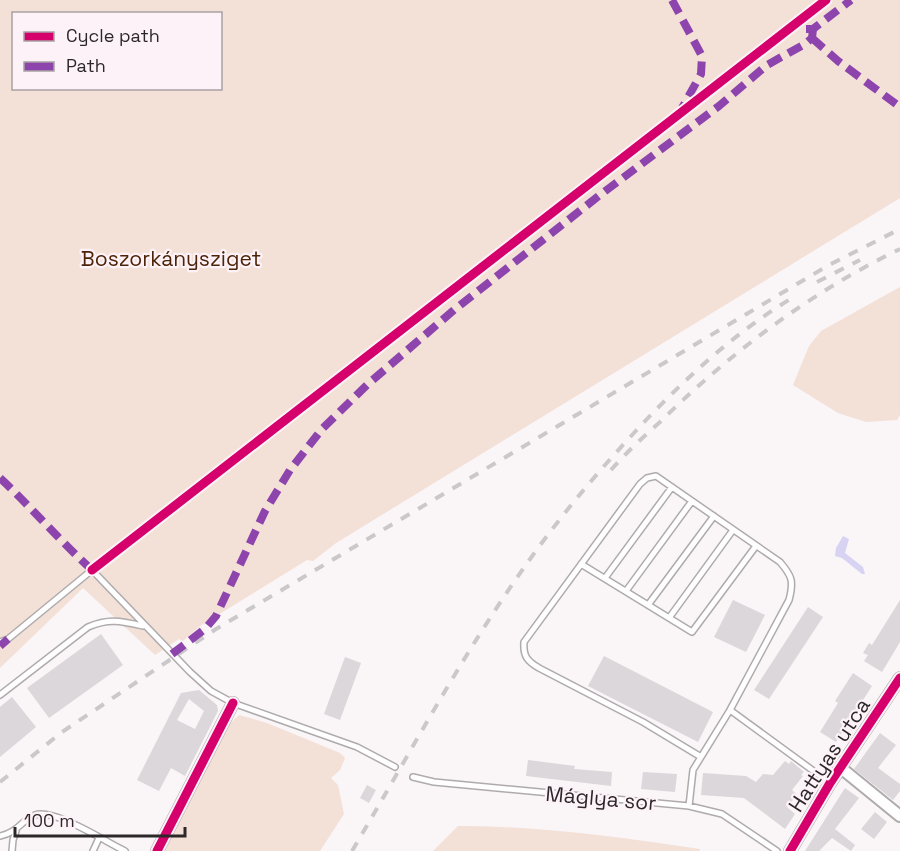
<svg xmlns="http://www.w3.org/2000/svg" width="900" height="851" viewBox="0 0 900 851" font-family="'Space Grotesk',sans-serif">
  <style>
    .green { fill: #f3e0d7; fill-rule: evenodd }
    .water { fill: #d8d3f2 }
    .building { fill: #dbd7da; fill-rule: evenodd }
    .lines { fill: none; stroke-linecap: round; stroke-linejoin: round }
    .lane-casing { stroke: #afabac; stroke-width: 8 }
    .street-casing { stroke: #afabac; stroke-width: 14 }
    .lane { stroke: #fefefe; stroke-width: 5 }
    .street { stroke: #fefefe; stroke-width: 10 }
    .rail { stroke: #cac8c9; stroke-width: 4; stroke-dasharray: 10 10; stroke-linecap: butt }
    .quiet { stroke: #8e44ad; stroke-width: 8; stroke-dasharray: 15 8; stroke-linecap: butt }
    .cycleway-casing { stroke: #fdf2f7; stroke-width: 13 }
    .cycleway { stroke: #d6006c; stroke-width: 9 }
    .labels { text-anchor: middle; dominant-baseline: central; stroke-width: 4.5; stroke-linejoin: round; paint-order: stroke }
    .park-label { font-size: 21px; fill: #4e2408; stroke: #fdf2f7 }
    .street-label { font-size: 21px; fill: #2c282a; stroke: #fdf2f7 }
  </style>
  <rect width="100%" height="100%" fill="#faf5f7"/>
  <!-- green -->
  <path class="green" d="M 0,0 L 900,0 L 900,198 L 336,543 L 313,561 L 307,560 L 200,626 L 183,641 L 179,639 L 155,655 L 83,588 L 0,668 ZM 14,14 L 220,14 L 220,88 L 14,88 Z
    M 900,287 L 900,415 L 897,420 L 866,422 L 838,413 L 793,385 L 809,346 L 821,331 Z
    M 239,715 L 267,723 L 340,753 L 345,758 L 340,770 L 331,778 L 338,785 L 344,814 L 320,851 L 165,851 L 229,724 Z
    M 458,826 C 539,826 619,837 700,849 L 700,851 L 433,851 Z"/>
  <!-- water -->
  <path class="water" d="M 843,536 L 849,539 L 845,553 L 863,567 L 865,574 L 862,574 L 842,558 L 835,556 L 836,548 Z"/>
  <!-- building -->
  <path class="building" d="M 733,600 L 765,615 L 746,652 L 714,637 Z
    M 900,600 L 900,642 L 882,672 L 864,661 L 868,655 L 863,653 L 869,643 L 872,645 Z
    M 808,607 L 823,617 L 769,699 L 754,690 Z
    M 101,634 L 123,665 L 49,718 L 27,688 Z
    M 604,656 L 713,712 L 698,742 L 588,686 Z
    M 345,657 L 361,663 L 340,720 L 324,714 Z
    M 853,673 L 872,686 L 836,742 L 820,732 L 838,703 L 835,701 Z
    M 199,690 L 217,705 L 218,711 L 185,776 L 171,768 L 159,791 L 137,780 L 181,693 ZM 189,699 L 204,711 L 195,729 L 177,720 Z
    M 12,697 L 36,727 L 0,757 L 0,707 Z
    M 880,733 L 896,745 L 878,768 L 900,784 L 900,791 L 893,800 L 854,769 Z
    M 528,760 L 575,766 L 574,769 L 612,772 L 611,786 L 526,776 Z
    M 785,761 L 789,764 L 791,761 L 804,772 L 801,775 L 803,776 L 792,790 L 797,795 L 787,807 L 795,814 L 785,829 L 744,798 L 701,795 L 703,773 L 746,776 L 756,782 L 763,774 L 773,775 Z
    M 643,772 L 677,774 L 675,792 L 641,789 Z
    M 367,785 L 376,790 L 369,803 L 360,798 Z
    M 845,788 L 859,798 L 835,829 L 855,845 L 851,851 L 832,838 L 819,851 L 805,851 Z
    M 875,812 L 887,822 L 874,839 L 861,829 Z"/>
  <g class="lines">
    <!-- lane casing -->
    <g class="lane-casing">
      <path id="lane" d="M 581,564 L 692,632 L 756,546
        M 605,578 L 672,487
        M 626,591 L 692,501
        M 648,605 L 714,516
        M 669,618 L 733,530
        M 0,642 L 8,639 L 92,570 L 190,672 L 211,691 L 233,703 L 357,747 L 395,767
        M 0,695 L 88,627 C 109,618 121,621 143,626
        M 701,757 L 643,722 L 539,668 C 527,661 523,656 524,642 L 640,484 L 647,478 L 656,476 L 780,562 C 792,576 794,581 789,600 L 730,710 L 830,783
        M 413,777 L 434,782 L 689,806 L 722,814 L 777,851
        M 689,806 L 693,770 L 730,710
        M 0,836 C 19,832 20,821 35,815 C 54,808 106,842 125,851
        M 12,851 L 13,840 L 16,831
        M 93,851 L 99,838"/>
    </g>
    <!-- street casing -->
    <g class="street-casing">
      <path id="street" d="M 841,768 L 900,816
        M 157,851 L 233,703
        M 790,851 L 830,783 L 900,678"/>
    </g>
    <!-- lane -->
    <use href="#lane" class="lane"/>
    <!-- street -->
    <use href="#street" class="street"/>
    <!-- rail -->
    <path class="rail" d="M 817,282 L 860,260
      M 611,470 C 626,453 643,437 660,422 C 730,353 811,292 900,249
      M 0,782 L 62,732 L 216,629 L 829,265 L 900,229
      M 352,851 C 415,745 473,634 547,536 C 578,495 612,456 647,419 C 692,372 741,328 797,295"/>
    <!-- quiet -->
    <path class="quiet" d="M 672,0 L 702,56 L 701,74 L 682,108
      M 806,29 L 813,29 L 851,0
      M 812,38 L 838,61 L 900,107
      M 0,478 C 32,508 60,541 92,570 L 96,567
      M 0,646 L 8,639
      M 172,654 L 205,629 L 216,616 L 265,511 L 290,470 L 322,429 L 368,384 L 454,310 L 600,195 L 719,106 L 767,65 L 805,44 L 812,38 L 813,29"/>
    <!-- cycleway casing -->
    <g class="cycleway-casing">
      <path id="cycleway" d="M 92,570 L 826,0
        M 157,851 L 233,703
        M 790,851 L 830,783 L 900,678"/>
    </g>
    <!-- cycleway -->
    <use href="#cycleway" class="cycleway"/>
  </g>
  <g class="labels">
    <!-- park labels -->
    <g class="park-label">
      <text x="171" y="258">Boszorkánysziget</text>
    </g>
    <!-- street labels -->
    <g class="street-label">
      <text transform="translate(829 755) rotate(-57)">Hattyas utca</text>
      <text transform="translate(601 798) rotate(5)">Máglya sor</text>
    </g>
  </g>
  <!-- legend -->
  <rect x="12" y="12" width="210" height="78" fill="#fdf2f7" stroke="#a9a1a5" stroke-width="1.5"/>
  <rect x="24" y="32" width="30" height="9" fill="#d6006c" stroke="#a9a1a5" stroke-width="1.5"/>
  <text x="66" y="42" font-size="18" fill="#2c282a">Cycle path</text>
  <rect x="24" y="62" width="30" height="9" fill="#8e44ad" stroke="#a9a1a5" stroke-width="1.5"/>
  <text x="66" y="72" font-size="18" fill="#2c282a">Path</text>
  <!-- scale -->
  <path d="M15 827v9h170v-9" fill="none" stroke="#2c282a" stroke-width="3"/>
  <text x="24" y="827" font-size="18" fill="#2c282a" stroke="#fdf2f7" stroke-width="4.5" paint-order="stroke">100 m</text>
</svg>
